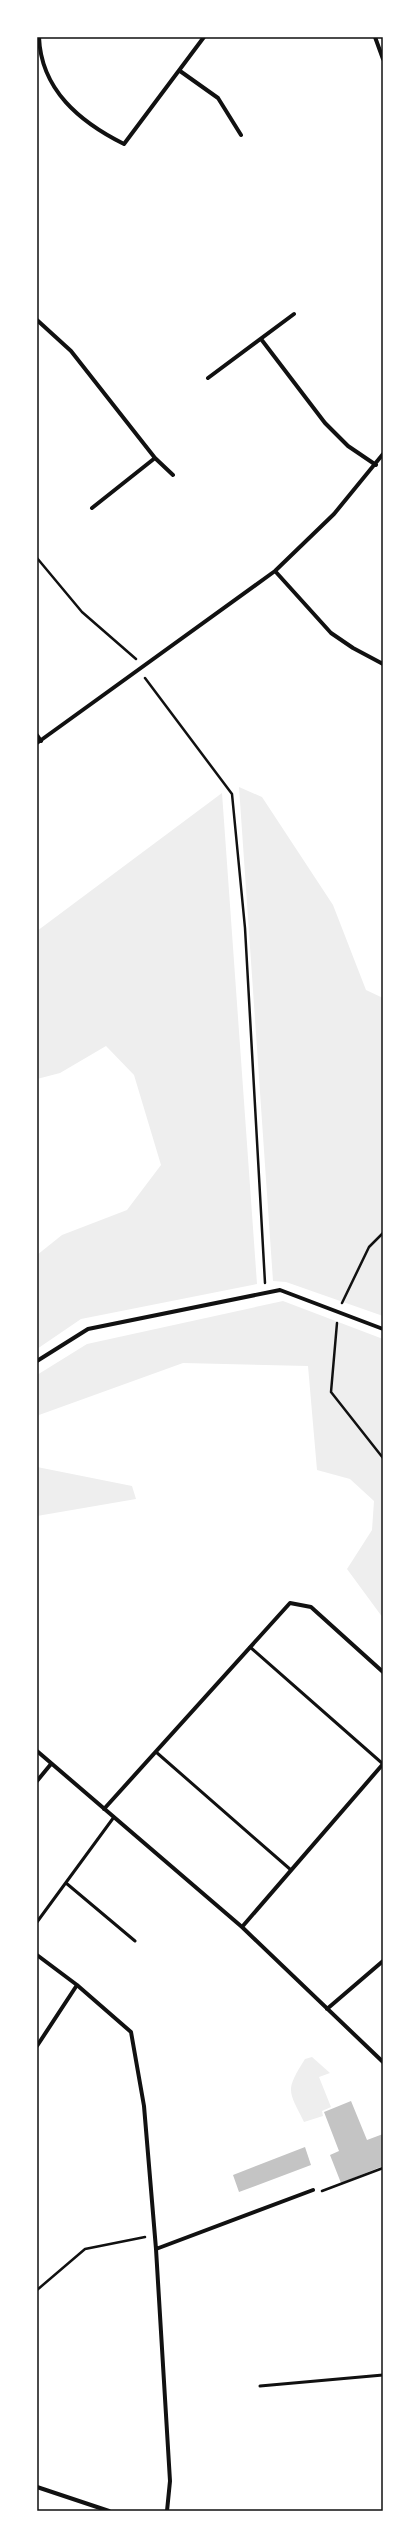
<svg xmlns="http://www.w3.org/2000/svg" width="420" height="2548" viewBox="0 0 420 2548" font-family="Georgia,serif">
  <style>
    .green { fill: #eee }
    .building { fill: #c4c4c4 }
    .lines { fill: none; stroke-linecap: round; stroke-linejoin: round }
    .path { stroke: #111; stroke-width: 2.5 }
    .service { stroke: #111; stroke-width: 3 }
    .minor { stroke: #111; stroke-width: 4 }
    .neatline { fill: none; stroke: #111; stroke-width: 1.5 }
  </style>
  <rect width="100%" height="100%" fill="#fff"/>
  <!-- green -->
  <path class="green" d="M 239,787 L 262,797 L 333,905 L 366,990 L 383,998 L 383,1316 L 286,1282 L 273,1281 Z
    M 222,793 L 257,1284 L 81,1319 L 37,1349 L 37,1255 L 62,1235 L 127,1210 L 161,1165 L 134,1075 L 106,1046 L 60,1073 L 37,1079 L 37,931 Z
    M 283,1301 L 383,1339 L 383,1618 L 347,1569 L 372,1530 L 374,1501 L 350,1479 L 317,1470 L 308,1366 L 183,1363 L 39,1415 L 37,1419 L 37,1375 L 87,1344 Z
    M 37,1467 L 132,1486 L 136,1499 L 37,1516 Z
    M 312,2057 L 330,2073 L 319,2077 L 331,2107 L 322,2111 L 323,2116 L 304,2122 C 288,2090 285,2091 305,2059 Z"/>
  <!-- building -->
  <path class="building" d="M 351,2101 L 367,2140 L 383,2134 L 383,2166 L 341,2183 L 330,2155 L 339,2151 L 324,2112 Z
    M 305,2147 L 311,2165 L 239,2192 L 233,2175 Z"/>
  <g class="lines">
    <!-- path -->
    <path class="path" d="M 37,558 L 82,612 L 136,659
      M 145,678 L 232,794 L 245,928 L 265,1283
      M 342,1303 L 369,1247 L 383,1233
      M 337,1323 L 331,1392 L 383,1458
      M 322,2191 L 383,2168
      M 37,2290 L 85,2249 L 145,2237"/>
    <!-- service -->
    <path class="service" d="M 250,1647 L 383,1764
      M 156,1752 L 291,1870
      M 66,1883 L 135,1941
      M 37,1922 L 114,1817
      M 260,2386 L 383,2375"/>
    <!-- minor -->
    <path class="minor" d="M 39,37 C 41,90 80,122 124,144 L 204,37
      M 375,37 L 383,59
      M 180,71 L 218,98 L 241,135
      M 37,320 L 71,351 L 155,458 L 173,475
      M 261,339 L 325,423 L 348,446 L 376,465
      M 208,378 L 294,314
      M 92,508 L 155,458
      M 275,571 L 331,633 L 353,648 L 383,664
      M 37,735 L 41,741
      M 37,743 L 275,571 L 334,514 L 383,454
      M 37,1361 L 88,1329 L 280,1290 L 383,1329
      M 37,1751 L 242,1927 L 383,2062
      M 37,1781 L 51,1764
      M 104,1809 L 290,1603 L 311,1607 L 383,1672
      M 242,1927 L 383,1764
      M 37,1955 L 77,1985 L 131,2032 L 144,2106 L 156,2249 L 170,2481 L 167,2511
      M 327,2009 L 383,1961
      M 37,2046 L 77,1985
      M 156,2249 L 313,2190
      M 37,2487 L 109,2511"/>
  </g>
  <!-- border -->
  <rect width="420" height="2548" fill="none" stroke="#ffffff" stroke-width="76"/>
  <rect x="38" y="38" width="344" height="2472" class="neatline"/>
</svg>
